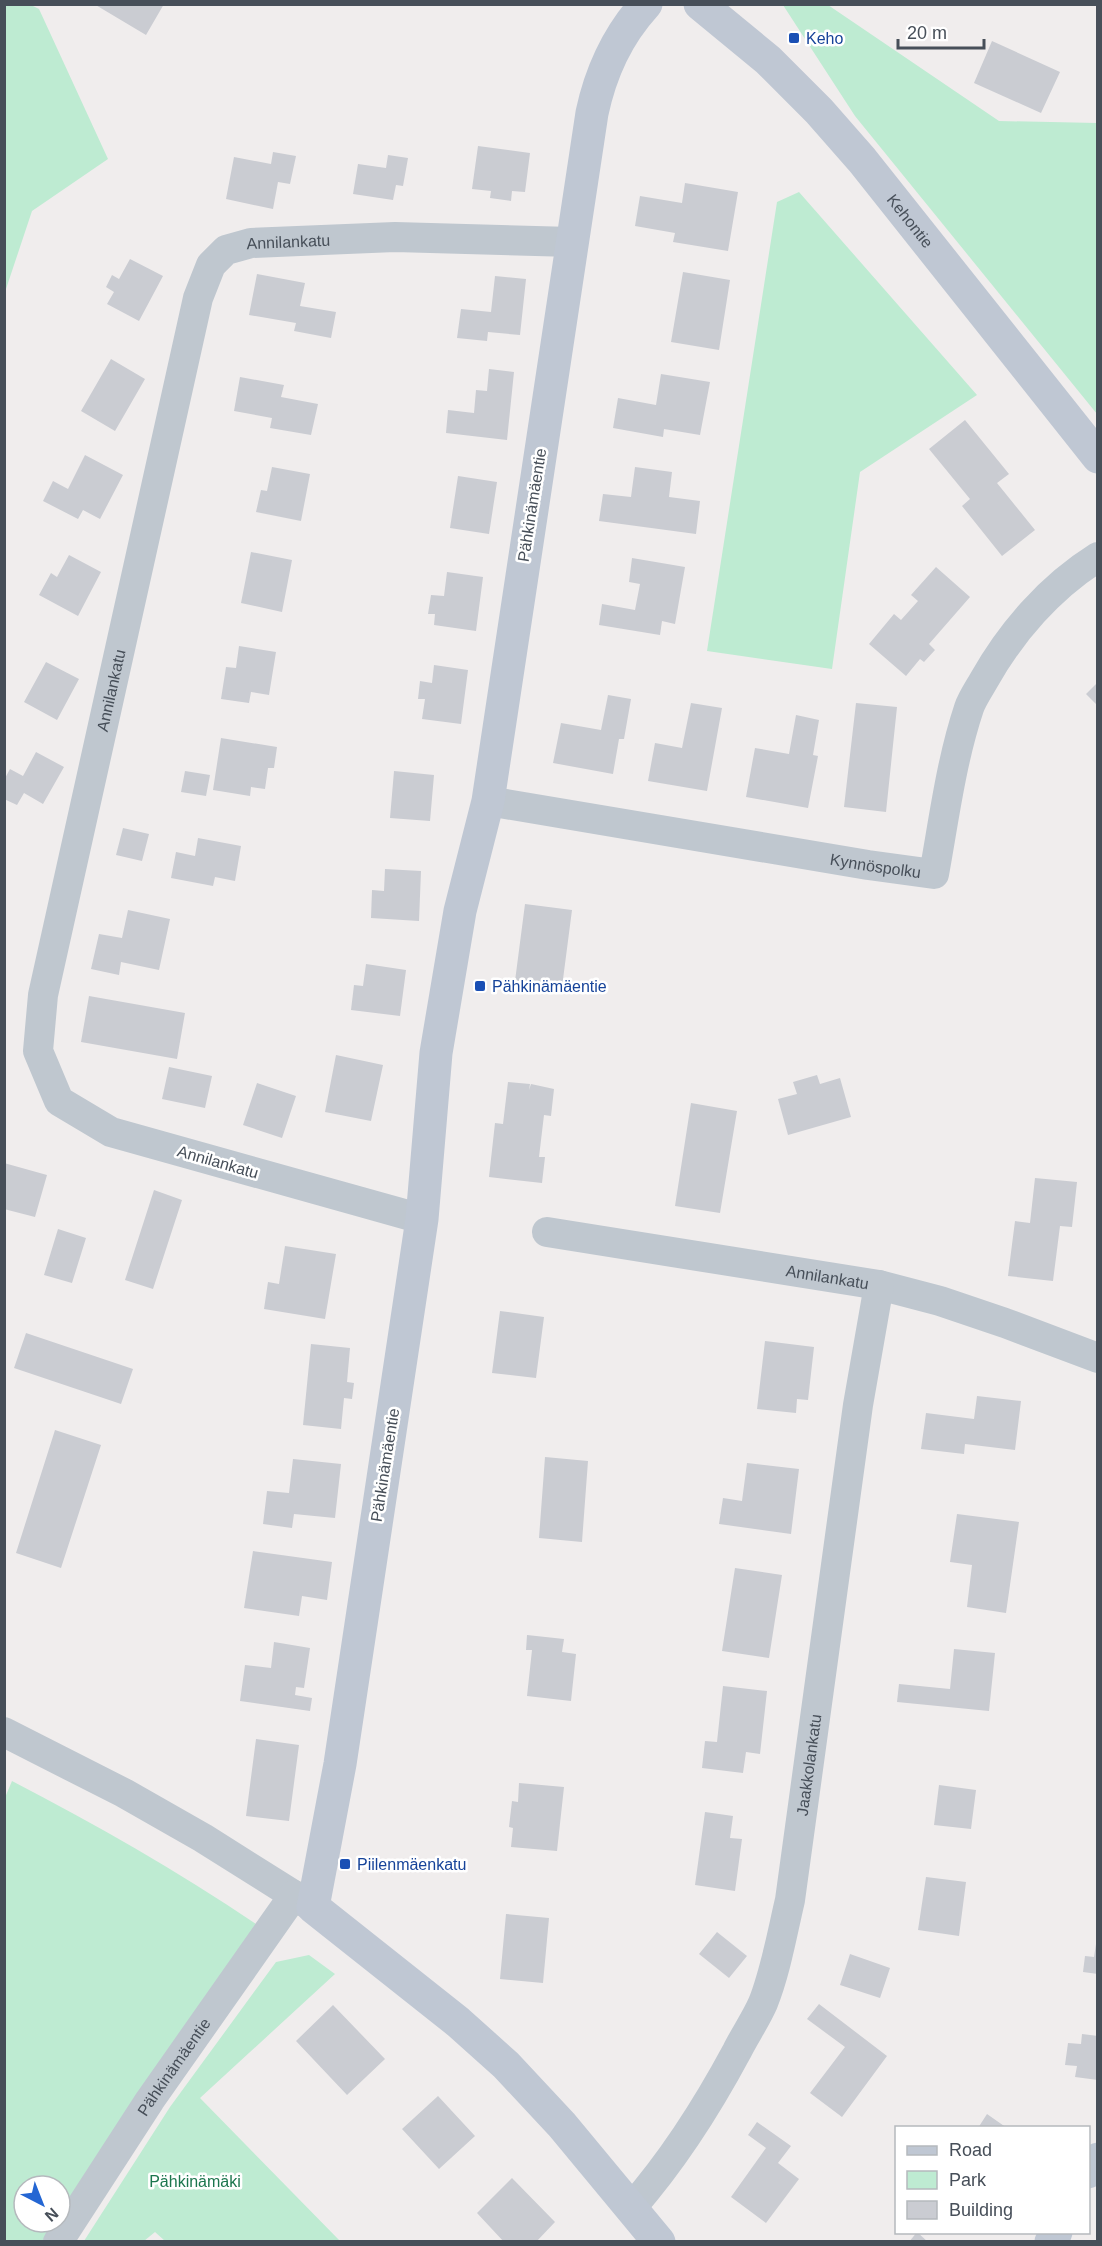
<svg xmlns="http://www.w3.org/2000/svg" width="1102" height="2246" viewBox="0 0 1102 2246" font-family="Helvetica,sans-serif">
  <style>
    .green { fill: #beebd2 }
    .building { fill: #caccd2 }
    .lines { fill: none; stroke-linecap: round; stroke-linejoin: round }
    .street { stroke: #bfc7cf; stroke-width: 30 }
    .secondary { stroke: #bfc7d3; stroke-width: 33 }
    .transit-dot { fill: #1a4fb4; stroke: #fff; stroke-width: 2 }
    .labels { text-anchor: middle; dominant-baseline: central; stroke-width: 5; stroke-linejoin: round; paint-order: stroke }
    .transit-label { font-size: 16px; fill: #164399; stroke: #fff; text-anchor: start }
    .street-label { font-size: 16px; fill: #474f59; stroke: #fff }
    .park-label { font-size: 16px; fill: #1c764e; stroke: #fff }
  </style>
  <rect width="100%" height="100%" fill="#f0eded"/>
  <!-- green -->
  <path class="green" d="M 5,4 L 31,5 L 39,9 L 108,159 L 32,211 L 5,292 Z
    M 783,5 L 828,5 L 999,121 L 1097,123 L 1097,414 L 855,116 Z
    M 799,192 L 977,395 L 860,472 L 832,669 L 707,651 L 777,202 Z
    M 12,1781 C 97,1825 179,1872 259,1926 L 60,2220 L 60,2186 L 24,2186 L 24,2222 L 58,2222 L 46,2241 L 5,2241 L 4,1800 Z
    M 309,1955 L 335,1974 L 200,2098 L 340,2241 L 165,2241 L 155,2232 L 144,2241 L 84,2241 L 170,2107 L 276,1962 Z"/>
  <!-- building -->
  <path class="building" d="M 94,4 L 164,4 L 146,35 Z
    M 992,41 L 1060,72 L 1041,113 L 974,83 Z
    M 478,146 L 530,153 L 525,192 L 512,191 L 511,201 L 490,198 L 491,191 L 472,189 Z
    M 273,152 L 296,156 L 290,184 L 278,182 L 273,209 L 226,199 L 234,157 L 271,164 Z
    M 388,155 L 408,158 L 403,186 L 396,185 L 393,200 L 353,194 L 358,164 L 386,168 Z
    M 685,183 L 738,192 L 728,251 L 673,242 L 675,233 L 635,226 L 640,196 L 682,203 Z
    M 130,259 L 163,276 L 139,321 L 107,304 L 114,292 L 106,287 L 112,275 L 119,279 Z
    M 683,272 L 730,280 L 719,350 L 671,342 Z
    M 257,274 L 305,283 L 300,306 L 336,312 L 331,338 L 294,331 L 296,323 L 249,315 Z
    M 495,276 L 526,279 L 520,335 L 488,332 L 487,341 L 457,338 L 461,309 L 491,312 Z
    M 111,359 L 145,379 L 115,431 L 81,411 Z
    M 489,369 L 514,372 L 507,440 L 446,433 L 448,410 L 474,413 L 476,390 L 487,391 Z
    M 661,374 L 710,382 L 700,435 L 664,429 L 663,437 L 613,428 L 618,398 L 656,405 Z
    M 240,377 L 284,385 L 281,397 L 318,404 L 311,435 L 270,428 L 272,418 L 234,411 Z
    M 965,420 L 1009,474 L 997,483 L 1035,530 L 1002,556 L 962,506 L 970,499 L 929,449 Z
    M 85,455 L 123,475 L 100,519 L 83,510 L 78,519 L 43,501 L 53,481 L 68,489 Z
    M 272,467 L 310,474 L 301,521 L 256,512 L 261,490 L 267,491 Z
    M 635,467 L 672,472 L 669,497 L 700,501 L 696,534 L 599,521 L 603,494 L 631,497 Z
    M 458,476 L 497,482 L 489,534 L 450,528 Z
    M 251,552 L 292,560 L 282,612 L 241,603 Z
    M 69,555 L 101,572 L 78,616 L 39,595 L 51,573 L 57,577 Z
    M 632,558 L 685,567 L 675,624 L 662,621 L 660,635 L 599,625 L 602,604 L 635,610 L 640,584 L 629,582 Z
    M 936,567 L 970,597 L 929,644 L 935,650 L 924,662 L 920,659 L 906,676 L 869,644 L 894,614 L 901,620 L 918,601 L 911,595 Z
    M 447,572 L 483,577 L 476,631 L 434,625 L 435,614 L 428,614 L 431,595 L 444,596 Z
    M 239,646 L 276,652 L 269,695 L 251,692 L 249,703 L 221,699 L 226,667 L 236,668 Z
    M 46,662 L 79,679 L 57,720 L 24,702 Z
    M 434,665 L 468,670 L 461,724 L 422,719 L 425,699 L 418,699 L 420,681 L 432,683 Z
    M 1098,682 L 1098,706 L 1086,694 Z
    M 608,695 L 631,699 L 624,739 L 619,739 L 613,774 L 553,763 L 561,723 L 601,730 Z
    M 691,703 L 722,708 L 707,791 L 648,781 L 655,743 L 682,748 Z
    M 856,703 L 897,707 L 886,812 L 844,807 Z
    M 796,715 L 819,720 L 813,755 L 818,756 L 808,808 L 746,797 L 755,748 L 789,754 Z
    M 221,738 L 277,747 L 274,768 L 268,768 L 265,789 L 251,787 L 250,796 L 213,790 Z
    M 36,752 L 64,767 L 43,804 L 24,793 L 17,805 L 4,799 L 4,780 L 10,769 L 23,776 Z
    M 185,771 L 210,775 L 206,796 L 181,792 Z
    M 394,771 L 434,775 L 430,821 L 390,818 Z
    M 123,828 L 149,834 L 142,861 L 116,855 Z
    M 198,838 L 241,846 L 235,881 L 215,877 L 213,886 L 171,878 L 176,852 L 195,856 Z
    M 385,869 L 421,871 L 419,921 L 371,918 L 372,890 L 384,891 Z
    M 525,904 L 572,910 L 562,987 L 515,981 Z
    M 128,910 L 170,919 L 159,970 L 121,962 L 119,975 L 91,969 L 99,934 L 122,938 Z
    M 366,964 L 406,970 L 400,1016 L 351,1010 L 354,985 L 363,986 Z
    M 89,996 L 185,1013 L 177,1059 L 81,1042 Z
    M 336,1055 L 383,1065 L 371,1121 L 325,1112 Z
    M 169,1067 L 212,1076 L 205,1108 L 162,1099 Z
    M 817,1075 L 820,1084 L 840,1078 L 851,1117 L 788,1135 L 778,1099 L 797,1094 L 793,1082 Z
    M 508,1082 L 530,1084 L 529,1090 L 531,1084 L 554,1089 L 551,1116 L 544,1115 L 539,1157 L 545,1157 L 542,1183 L 489,1177 L 495,1123 L 503,1124 Z
    M 257,1083 L 296,1096 L 282,1138 L 243,1125 Z
    M 691,1103 L 737,1111 L 720,1213 L 675,1206 Z
    M 4,1163 L 47,1175 L 35,1217 L 4,1209 Z
    M 1035,1178 L 1077,1182 L 1072,1227 L 1060,1226 L 1053,1281 L 1008,1276 L 1015,1221 L 1030,1223 Z
    M 154,1190 L 182,1200 L 153,1289 L 125,1280 Z
    M 58,1229 L 86,1238 L 72,1283 L 44,1275 Z
    M 285,1246 L 336,1254 L 325,1319 L 264,1309 L 268,1282 L 279,1284 Z
    M 500,1311 L 544,1317 L 536,1378 L 492,1373 Z
    M 26,1333 L 133,1369 L 121,1404 L 14,1368 Z
    M 765,1341 L 814,1347 L 808,1400 L 797,1399 L 796,1413 L 757,1409 Z
    M 311,1344 L 350,1348 L 347,1382 L 354,1383 L 352,1399 L 344,1398 L 341,1429 L 303,1425 Z
    M 977,1396 L 1021,1401 L 1015,1450 L 965,1444 L 964,1454 L 921,1449 L 926,1413 L 974,1419 Z
    M 55,1430 L 101,1445 L 61,1568 L 16,1553 Z
    M 545,1457 L 588,1461 L 582,1542 L 539,1538 Z
    M 293,1459 L 341,1464 L 335,1518 L 294,1514 L 292,1528 L 263,1524 L 267,1491 L 289,1493 Z
    M 747,1463 L 799,1469 L 791,1534 L 719,1524 L 723,1498 L 742,1501 Z
    M 957,1514 L 1019,1522 L 1006,1613 L 967,1607 L 972,1565 L 950,1562 Z
    M 253,1551 L 332,1562 L 327,1600 L 302,1596 L 299,1616 L 244,1608 Z
    M 735,1568 L 782,1575 L 769,1658 L 722,1651 Z
    M 527,1635 L 564,1639 L 562,1652 L 576,1654 L 571,1701 L 527,1696 L 532,1650 L 526,1650 Z
    M 274,1642 L 310,1648 L 304,1688 L 296,1687 L 295,1695 L 312,1698 L 310,1711 L 240,1701 L 245,1665 L 271,1668 Z
    M 954,1649 L 995,1653 L 989,1711 L 897,1702 L 899,1684 L 950,1689 Z
    M 723,1686 L 767,1691 L 760,1754 L 746,1752 L 743,1773 L 702,1768 L 705,1741 L 717,1742 Z
    M 256,1739 L 299,1745 L 289,1821 L 246,1816 Z
    M 519,1783 L 564,1787 L 557,1851 L 511,1847 L 513,1828 L 509,1827 L 512,1801 L 518,1802 Z
    M 939,1785 L 976,1790 L 971,1829 L 934,1825 Z
    M 705,1812 L 733,1816 L 730,1838 L 742,1839 L 735,1891 L 695,1885 Z
    M 926,1877 L 966,1882 L 959,1936 L 918,1930 Z
    M 506,1914 L 549,1918 L 543,1983 L 500,1979 Z
    M 717,1932 L 747,1956 L 729,1978 L 699,1954 Z
    M 1096,1944 L 1098,1974 L 1083,1972 L 1085,1956 L 1094,1957 Z
    M 850,1954 L 890,1968 L 880,1998 L 840,1985 Z
    M 819,2004 L 887,2056 L 842,2117 L 810,2093 L 845,2047 L 807,2019 Z
    M 333,2005 L 385,2059 L 347,2095 L 296,2041 Z
    M 1082,2034 L 1098,2036 L 1098,2080 L 1075,2077 L 1077,2066 L 1065,2065 L 1068,2043 L 1081,2044 Z
    M 438,2096 L 475,2136 L 439,2169 L 402,2129 Z
    M 987,2114 L 1007,2128 L 978,2128 Z
    M 757,2122 L 791,2146 L 778,2163 L 799,2179 L 766,2223 L 731,2197 L 766,2148 L 748,2135 Z
    M 512,2178 L 555,2222 L 536,2242 L 504,2242 L 477,2213 Z
    M 917,2232 L 928,2242 L 909,2242 Z"/>
  <g class="lines">
    <!-- street -->
    <g class="street">
      <path id="s1" d="M 488,801 L 868,865 L 934,874 C 944,819 951,762 969,708 C 972,699 979,689 984,680 C 1011,632 1050,587 1098,557"/>
      <path id="s2" d="M 422,1219 L 111,1132 L 59,1101 L 38,1051 L 43,995 L 198,298 L 211,265 L 226,250 L 251,243 L 395,237 L 572,242"/>
      <path id="s3" d="M 547,1232 L 879,1285 L 940,1301 L 1005,1323 L 1098,1358"/>
      <path d="M 4,1732 L 124,1793 L 203,1838 L 311,1906"/>
      <path id="s4" d="M 632,2207 C 674,2159 707,2107 737,2051 C 745,2035 756,2019 763,2003 C 776,1970 782,1934 790,1900 L 858,1405 L 879,1285"/>
      <path id="s5" d="M 58,2242 L 150,2100 L 294,1895"/>
    </g>
    <!-- secondary -->
    <g class="secondary">
      <path d="M 646,4 C 617,36 601,71 592,113 L 488,801 L 460,911 L 436,1053 L 422,1219 L 340,1764 L 313,1907 L 458,2022 L 506,2065 L 562,2125 L 659,2242"/>
      <path id="s6" d="M 700,4 L 768,60 L 819,111 L 862,160 L 1098,457"/>
      <path d="M 1088,2172 L 1098,2159"/>
      <path d="M 1051,2242 L 1056,2232"/>
    </g>
  </g>
  <!-- markers -->
  <g class="transit-dot">
    <rect x="788" y="32" width="12" height="12" rx="3"/>
    <rect x="474" y="980" width="12" height="12" rx="3"/>
    <rect x="339" y="1858" width="12" height="12" rx="3"/>
  </g>
  <g class="labels">
    <!-- transit labels -->
    <g class="transit-label">
      <text x="806" y="38">Keho</text>
      <text x="492" y="986">Pähkinämäentie</text>
      <text x="357" y="1864">Piilenmäenkatu</text>
    </g>
    <!-- street labels -->
    <g class="street-label">
      <text stroke="none"><textPath href="#s6" startOffset="303">Kehontie</textPath></text>
      <text stroke="none"><textPath href="#s2" startOffset="1328">Annilankatu</textPath></text>
      <text transform="translate(532 505) rotate(-81)">Pähkinämäentie</text>
      <text stroke="none"><textPath href="#s2" startOffset="806">Annilankatu</textPath></text>
      <text stroke="none"><textPath href="#s1" startOffset="393">Kynnöspolku</textPath></text>
      <text transform="translate(218 1162) rotate(16)">Annilankatu</text>
      <text stroke="none"><textPath href="#s3" startOffset="284">Annilankatu</textPath></text>
      <text transform="translate(385 1465) rotate(-81)">Pähkinämäentie</text>
      <text stroke="none"><textPath href="#s4" startOffset="486">Jaakkolankatu</textPath></text>
      <text stroke="none"><textPath href="#s5" startOffset="210">Pähkinämäentie</textPath></text>
    </g>
    <!-- park labels -->
    <g class="park-label">
      <text x="195" y="2181">Pähkinämäki</text>
    </g>
  </g>
  <!-- border -->
  <rect width="1102" height="2246" fill="none" stroke="#474f59" stroke-width="12"/>
  <!-- legend -->
  <rect x="895" y="2126" width="195" height="108" fill="#ffffff" stroke="#b5b9bd" stroke-width="1.5"/>
  <rect x="907" y="2146" width="30" height="9" fill="#bfc7d3" stroke="#b5b9bd" stroke-width="1.5"/>
  <text x="949" y="2156" font-size="18" fill="#474f59">Road</text>
  <rect x="907" y="2171" width="30" height="18" fill="#beebd2" stroke="#b5b9bd" stroke-width="1.5"/>
  <text x="949" y="2186" font-size="18" fill="#474f59">Park</text>
  <rect x="907" y="2201" width="30" height="18" fill="#caccd2" stroke="#b5b9bd" stroke-width="1.5"/>
  <text x="949" y="2216" font-size="18" fill="#474f59">Building</text>
  <!-- north arrow -->
  <g transform="translate(42 2204) rotate(138)"><circle r="28" fill="#ffffff" stroke="#b5b9bd" stroke-width="1.5"/>
  <path d="M0-4.5L10 22L0 15L-10 22Z" fill="#2466d3"/>
  <text y="-9" font-size="16" font-weight="bold" text-anchor="middle" fill="#474f59">N</text>
  </g>
  <!-- scale -->
  <path d="M898 39v9h86v-9" fill="none" stroke="#474f59" stroke-width="3"/>
  <text x="907" y="39" font-size="18" fill="#474f59" stroke="#ffffff" stroke-width="4.5" paint-order="stroke">20 m</text>
</svg>
